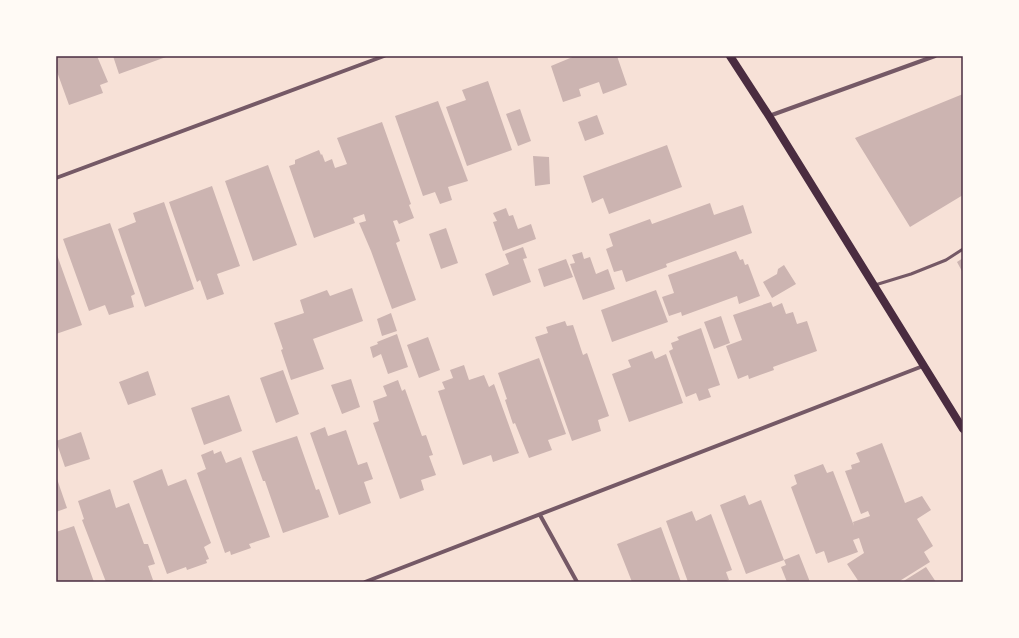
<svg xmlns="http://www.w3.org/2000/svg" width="1019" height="638" viewBox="0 0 1019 638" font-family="Montserrat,sans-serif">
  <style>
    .building { fill: #ccb4b1 }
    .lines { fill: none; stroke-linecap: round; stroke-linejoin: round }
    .service { stroke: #755966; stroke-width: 3 }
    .minor { stroke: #755966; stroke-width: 4 }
    .secondary { stroke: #4a2c40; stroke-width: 8 }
    .neatline { fill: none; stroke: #4a2c40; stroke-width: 1.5 }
  </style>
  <rect width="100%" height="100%" fill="#f7e1d7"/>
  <!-- building -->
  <path class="building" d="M 56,56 L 97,56 L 108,82 L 100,85 L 103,93 L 69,105 L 56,69 Z
    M 113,56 L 165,56 L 166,57 L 119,74 Z
    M 575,56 L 617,56 L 627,85 L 603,94 L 599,82 L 579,89 L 581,96 L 563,102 L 551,66 Z
    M 488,81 L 512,150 L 467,166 L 446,107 L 466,100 L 462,90 Z
    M 963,94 L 963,195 L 910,227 L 855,138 Z
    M 438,101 L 468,181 L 448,187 L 452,200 L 440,204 L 435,192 L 423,196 L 395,116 Z
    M 520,109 L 531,141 L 518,146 L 506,114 Z
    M 597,115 L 604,134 L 585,141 L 578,122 Z
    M 382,122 L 411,204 L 409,205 L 414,218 L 399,224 L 397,220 L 393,221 L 400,241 L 396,243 L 416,300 L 392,309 L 371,251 L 359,223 L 366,221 L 364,214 L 353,218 L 355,223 L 314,238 L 289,166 L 295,164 L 295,160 L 319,150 L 321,155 L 322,154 L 325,162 L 332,159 L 335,168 L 347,164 L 337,138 Z
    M 667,145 L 682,187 L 609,214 L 603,198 L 592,203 L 583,176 Z
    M 533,156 L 549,157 L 550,184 L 535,186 Z
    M 268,165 L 297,245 L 253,261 L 225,181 Z
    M 212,186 L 240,266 L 217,274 L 224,294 L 207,300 L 200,280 L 197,282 L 169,202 Z
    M 164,202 L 194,289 L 145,307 L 118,229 L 136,222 L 133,213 Z
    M 710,203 L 714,215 L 743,205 L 752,233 L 666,264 L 667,267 L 626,282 L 622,270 L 614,272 L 606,249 L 613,246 L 609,234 L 650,219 L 652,224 Z
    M 506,208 L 509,216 L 513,215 L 518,229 L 531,224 L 536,239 L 503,251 L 493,222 L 497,221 L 493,213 Z
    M 110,223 L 135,294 L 131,296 L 134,307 L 109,315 L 105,305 L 89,311 L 63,239 Z
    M 446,228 L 458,263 L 441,269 L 429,234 Z
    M 523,247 L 527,258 L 523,259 L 531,282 L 493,296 L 485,274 L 509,264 L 505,254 Z
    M 736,251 L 740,260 L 743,259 L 745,265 L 748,264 L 760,296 L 739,304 L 737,296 L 682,316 L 681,312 L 669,316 L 662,297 L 674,293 L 668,275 Z
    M 56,252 L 82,325 L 56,334 Z
    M 582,252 L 584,259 L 590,257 L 596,274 L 608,269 L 615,289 L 583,300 L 570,264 L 575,263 L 572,255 Z
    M 963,258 L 963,273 L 957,262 Z
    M 566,259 L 573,277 L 544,287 L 538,269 Z
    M 784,265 L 796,284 L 772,298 L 763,282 L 777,274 L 778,269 Z
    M 352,288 L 363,321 L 313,339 L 324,369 L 291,380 L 281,350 L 283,349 L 274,323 L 304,313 L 300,300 L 327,290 L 330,296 Z
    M 656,290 L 668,322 L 612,342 L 601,310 Z
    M 771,302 L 773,307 L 782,303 L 786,314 L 793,312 L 797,324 L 807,321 L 817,351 L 773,367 L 774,370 L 749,379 L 748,375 L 738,379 L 726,346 L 742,340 L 733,315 Z
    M 391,313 L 397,331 L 382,336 L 377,319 Z
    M 721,316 L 730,343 L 714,349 L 704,322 Z
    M 565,321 L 567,326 L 573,325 L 583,355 L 587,353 L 609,416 L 598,420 L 601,431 L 572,441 L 535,337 L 548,333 L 546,327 Z
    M 701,328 L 720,385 L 708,389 L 711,397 L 699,401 L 696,393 L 686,397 L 669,351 L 673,349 L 671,343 L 679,340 L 677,337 Z
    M 397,334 L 408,367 L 388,374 L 381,354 L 373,358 L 370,347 L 378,344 L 377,342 Z
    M 428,337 L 440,370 L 419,378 L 407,345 Z
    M 652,351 L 655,359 L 666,354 L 683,403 L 629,422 L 612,374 L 631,367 L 628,360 Z
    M 539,358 L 566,434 L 548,440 L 552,450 L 529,458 L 515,423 L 513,424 L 505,400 L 507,399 L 498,373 Z
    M 464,365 L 469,380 L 484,375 L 489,387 L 494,384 L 519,453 L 493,462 L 491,455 L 463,465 L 438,391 L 445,389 L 442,382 L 453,378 L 450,370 Z
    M 283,370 L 299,414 L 276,423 L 260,378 Z
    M 148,371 L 156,395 L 128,405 L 119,382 Z
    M 351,379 L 360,407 L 342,414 L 331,385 Z
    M 398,380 L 402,391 L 405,389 L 422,436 L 426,435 L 433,455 L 429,456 L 436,475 L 421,480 L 424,490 L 400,499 L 373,423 L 379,421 L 373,401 L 387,396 L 383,386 Z
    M 229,395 L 242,431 L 204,445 L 191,408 Z
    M 325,427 L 328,436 L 346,430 L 358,465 L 367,462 L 373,479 L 364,482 L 371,503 L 339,515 L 310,433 Z
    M 81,432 L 90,459 L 65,467 L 56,441 Z
    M 297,436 L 316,490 L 319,489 L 329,517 L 283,533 L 265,481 L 263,481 L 252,451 Z
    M 882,443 L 905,503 L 922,496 L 931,510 L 917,519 L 933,546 L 924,552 L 930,562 L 898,582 L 859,582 L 847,564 L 864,553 L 859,538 L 853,540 L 858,552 L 828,563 L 824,551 L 816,554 L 791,487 L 797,484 L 794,475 L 823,464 L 827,473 L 833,471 L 854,526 L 853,522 L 870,516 L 868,511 L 861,514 L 845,471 L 852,469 L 851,465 L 860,462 L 856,453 Z
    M 213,450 L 214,454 L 221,451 L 226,463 L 241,457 L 270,537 L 249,544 L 251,548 L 231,555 L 230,551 L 225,553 L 197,473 L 206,469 L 201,455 Z
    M 162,469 L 168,486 L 186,479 L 211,543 L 204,547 L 209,559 L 206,560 L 207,563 L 187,570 L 186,567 L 167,574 L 133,481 Z
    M 56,476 L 67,508 L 56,512 Z
    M 110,489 L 116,508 L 129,503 L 144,544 L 148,544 L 155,564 L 148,566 L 153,580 L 149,582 L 106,582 L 82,520 L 84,519 L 78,501 Z
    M 745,495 L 749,505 L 761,500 L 784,560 L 746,574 L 720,505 Z
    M 692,511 L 696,521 L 711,514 L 732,570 L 726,572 L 729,580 L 724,582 L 688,582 L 666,521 Z
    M 74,526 L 94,582 L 56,582 L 56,532 Z
    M 661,527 L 681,582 L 632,582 L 617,544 Z
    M 799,554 L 810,582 L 787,582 L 781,567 L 786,565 L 784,560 Z
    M 926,567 L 936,582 L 902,582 Z"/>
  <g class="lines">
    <!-- service -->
    <path class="service" d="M 875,285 L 911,274 L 946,260 L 963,249"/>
    <!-- minor -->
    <path class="minor" d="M 769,116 L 935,56
      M 56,178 L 384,56
      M 540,515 L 577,582
      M 365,582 L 923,366"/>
    <!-- secondary -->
    <path class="secondary" d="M 730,56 L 769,116 L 963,429"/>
  </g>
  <!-- border -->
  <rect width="1019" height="638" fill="none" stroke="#fffaf5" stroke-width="114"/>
  <rect x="57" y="57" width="905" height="524" class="neatline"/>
</svg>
